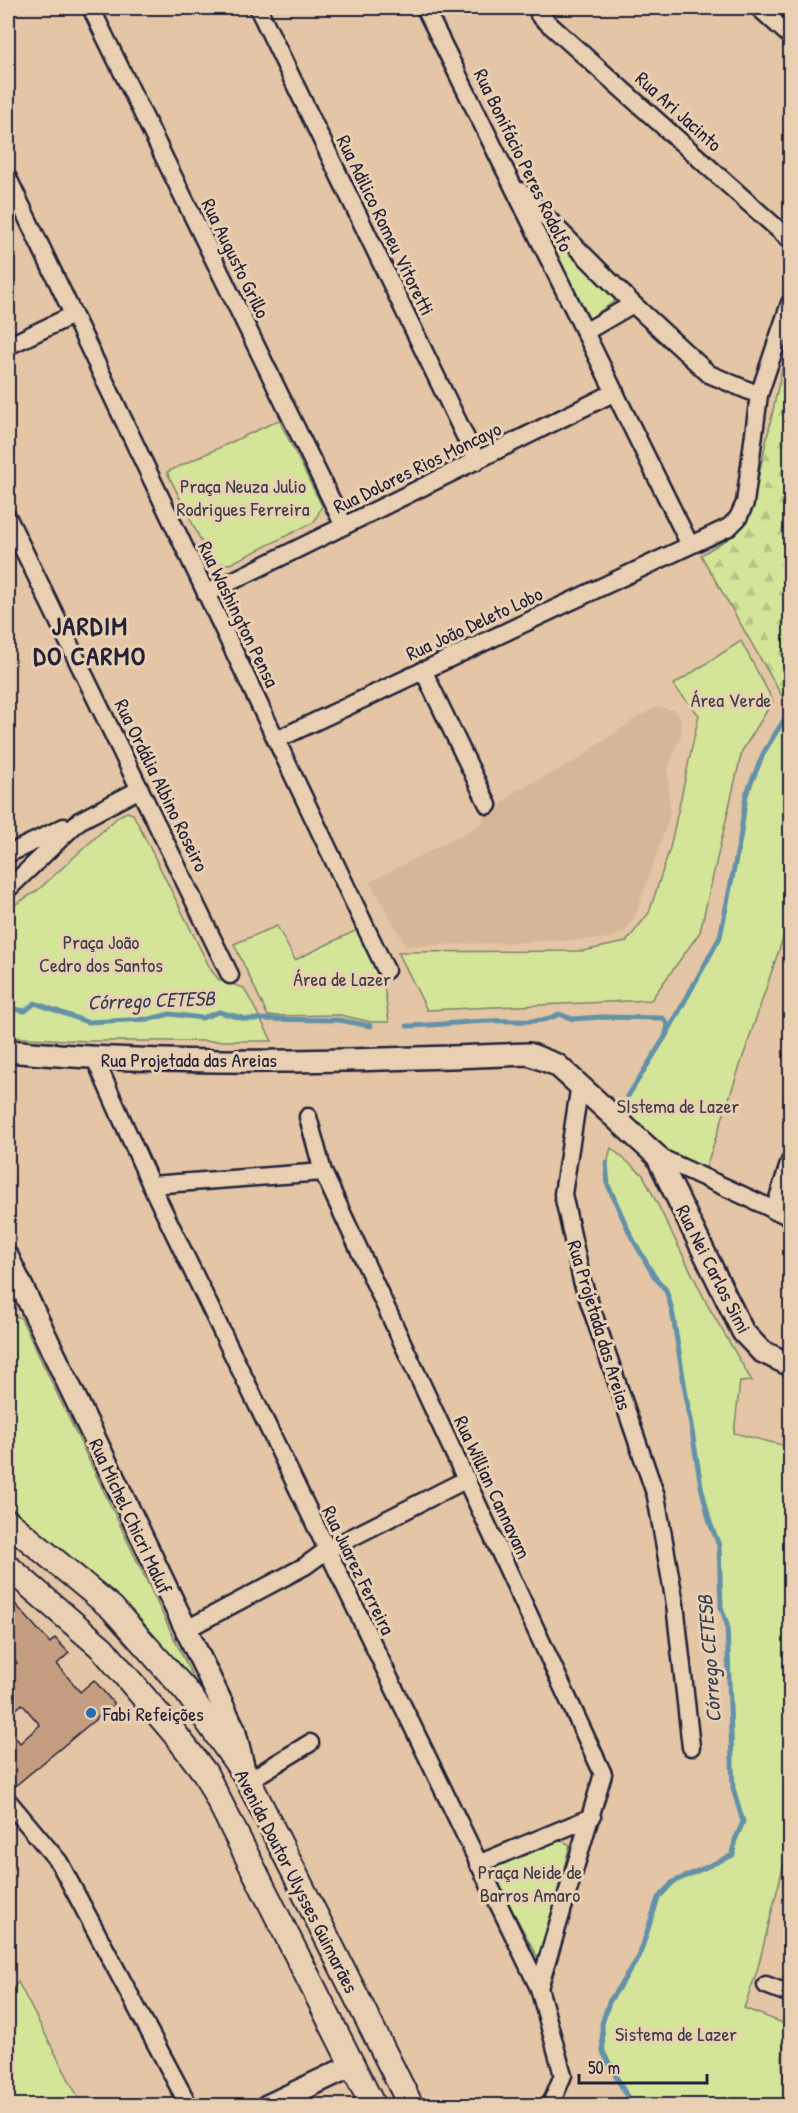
<svg xmlns="http://www.w3.org/2000/svg" width="798" height="2113" viewBox="0 0 798 2113" font-family="'Patrick Hand',sans-serif">
  <style>
    .built { fill: #d7b698 }
    .green { fill: #d4e599; stroke: #7b846a; stroke-width: 1.5 }
    .forest { fill: url(#forest-firs); stroke: #7b846a; stroke-width: 1.5 }
    .lines { fill: none; stroke-linecap: round; stroke-linejoin: round }
    .stream { stroke: #6492a8; stroke-width: 5 }
    .building { fill: #c59d80; stroke: #22223b; stroke-width: 1.5 }
    .minor-casing { stroke: #22223b; stroke-width: 21 }
    .tertiary-casing { stroke: #22223b; stroke-width: 26 }
    .secondary-casing { stroke: #22223b; stroke-width: 28 }
    .minor { stroke: #ead0b2; stroke-width: 16 }
    .tertiary { stroke: #ead0b2; stroke-width: 21 }
    .secondary { stroke: #ead0b2; stroke-width: 24 }
    .poi-dot { fill: #1f6fb2; stroke: #ead0b2; stroke-width: 2 }
    .labels { text-anchor: middle; dominant-baseline: central; stroke-width: 6; stroke-linejoin: round; paint-order: stroke }
    .street-label { font-size: 20px; fill: #22223b; stroke: #ead0b2 }
    .park-label { font-size: 20px; fill: #3d3f49; stroke: #ead0b2 }
    .poi-label { font-size: 20px; fill: #22223b; stroke: #ead0b2; text-anchor: start }
    .water-label { font-size: 21px; font-style: italic; fill: #323e56; stroke: #ead0b2 }
    .district-label { font-size: 26px; font-weight: bold; letter-spacing: 1.5px; fill: #22223b; stroke: #ead0b2 }
  </style>
  <defs>
    <pattern id="forest-firs" width="22" height="20" patternUnits="userSpaceOnUse" patternTransform="scale(1.5)"><rect width="22" height="20" fill="#d4e599"/><path d="M5 1l3.5 6h-7zM16 11l3.5 6h-7z" fill="#b6c485"/></pattern>
  </defs>
  <rect width="100%" height="100%" fill="#e4c5a5"/>
  <filter id="ink" filterUnits="userSpaceOnUse"><feTurbulence type="fractalNoise" baseFrequency=".0167" numOctaves="2"/><feDisplacementMap in="SourceGraphic" scale="12" xChannelSelector="R" yChannelSelector="G"/><feConvolveMatrix kernelMatrix="1 2 1 2 8 2 1 2 1" color-interpolation-filters="sRGB"/></filter>
  <g filter="url(#ink)">
    <!-- built -->
    <path class="built" d="M 658,707 L 674,710 L 681,718 L 681,735 L 668,768 L 670,815 L 636,914 L 625,932 L 607,939 L 406,946 L 370,882 L 476,827 L 484,822 L 482,816 L 493,812 L 516,791 L 574,762 L 639,716 Z"/>
    <!-- green -->
    <path class="green" d="M 540,223 L 619,298 L 585,322 Z
      M 279,420 L 322,506 L 314,522 L 230,564 L 212,563 L 167,472 Z
      M 741,641 L 773,701 L 742,751 L 700,932 L 651,1000 L 427,1010 L 398,952 L 583,951 L 626,942 L 649,913 L 670,848 L 699,715 L 673,685 Z
      M 790,709 L 790,917 L 705,1170 L 681,1162 L 622,1117 L 628,1096 L 665,1037 L 720,937 L 740,839 L 746,795 L 764,752 Z
      M 127,812 L 133,814 L 211,970 L 219,980 L 244,988 L 272,1041 L 87,1041 L 8,1037 L 8,909 L 37,891 L 119,816 Z
      M 277,926 L 295,960 L 359,929 L 383,978 L 389,1022 L 371,1022 L 340,1015 L 268,1016 L 234,944 Z
      M 611,1148 L 643,1175 L 708,1306 L 752,1381 L 740,1382 L 734,1433 L 790,1447 L 790,1839 L 757,1971 L 744,2008 L 788,2025 L 782,2058 L 784,2105 L 632,2105 L 603,2052 L 602,2024 L 609,2002 L 639,1957 L 658,1898 L 673,1882 L 733,1855 L 735,1840 L 743,1822 L 733,1788 L 727,1624 L 721,1607 L 719,1545 L 710,1523 L 701,1486 L 672,1310 C 657,1260 592,1205 611,1148 Z
      M 8,1313 L 21,1318 L 195,1682 L 191,1682 L 131,1611 L 8,1507 Z
      M 561,1840 L 570,1845 L 539,1960 L 494,1876 L 494,1865 Z
      M 18,1982 L 82,2105 L 8,2105 L 8,1995 Z"/>
    <!-- forest -->
    <path class="forest" d="M 790,332 L 790,710 L 701,555 L 736,534 L 750,516 Z"/>
    <g class="lines">
      <!-- stream -->
      <path class="stream" d="M 790,531 C 785,555 781,591 790,614
        M 8,1008 L 25,1011 L 35,1003 L 87,1022 L 150,1019 L 170,1014 L 202,1018 L 219,1012 L 246,1019 L 339,1020 L 371,1026
        M 407,1026 C 435,1025 463,1022 490,1021 C 513,1019 538,1026 559,1014 L 573,1019 L 600,1017 L 663,1018 L 668,1025 L 665,1037 L 628,1096
        M 665,1037 L 720,937 L 740,839 L 746,795 L 764,752 L 790,710
        M 606,1163 L 608,1185 L 631,1236 L 654,1276 L 666,1290 L 672,1310 L 701,1486 L 710,1523 L 719,1545 L 721,1607 L 727,1624 L 733,1788 L 743,1822 L 735,1840 L 733,1855 L 673,1882 L 658,1898 L 639,1957 L 609,2002 L 602,2024 L 603,2052 L 632,2106"/>
    </g>
    <!-- building -->
    <path class="building" d="M 8,1596 L 50,1643 L 55,1638 L 69,1653 L 57,1664 L 80,1692 L 94,1680 L 114,1704 L 9,1791 L 8,1728 L 20,1743 L 40,1725 L 22,1704 L 8,1717 L 8,1671 L 17,1663 L 8,1653 Z"/>
    <g class="lines">
      <!-- minor casing -->
      <g class="minor-casing">
        <path id="minor" d="M 91,8 L 344,526
          M 258,8 L 477,461
          M 425,8 L 689,543
          M 759,8 L 790,36
          M 539,15 L 790,240
          M 8,178 L 386,970
          M 520,191 L 633,304 L 709,374 L 759,395
          M 585,332 L 633,304
          M 8,346 L 73,315
          M 8,518 L 230,975
          M 206,594 L 615,392
          M 423,670 L 488,805
          M 276,740 L 729,527 L 738,518 L 745,503 L 759,395 L 790,303
          M 8,854 L 64,827
          M 8,889 L 79,821 L 140,789
          M 95,1059 L 151,1185 L 539,1988 L 563,2075 L 550,2106
          M 580,1084 L 563,1194 L 582,1281 L 656,1496 L 675,1604 L 691,1747
          M 308,1117 L 323,1172 L 603,1774 L 539,1988
          M 657,1156 L 790,1217
          M 151,1185 L 323,1172
          M 774,1211 L 790,1161
          M 185,1630 L 305,1566 L 327,1550 L 467,1479
          M 248,1781 L 310,1743
          M 8,1801 L 59,1862 L 189,2106
          M 478,1864 L 592,1817
          M 766,1985 L 790,1994"/>
      </g>
      <!-- tertiary casing -->
      <g class="tertiary-casing">
        <path id="tertiary" d="M 8,1051 C 180,1067 355,1061 529,1054 L 557,1065 L 657,1156 L 743,1332 L 761,1351 L 790,1365
          M 8,1258 L 234,1729 L 244,1770
          M 267,2106 L 353,2065"/>
      </g>
      <!-- secondary casing -->
      <g class="secondary-casing">
        <path id="secondary" d="M 8,1522 L 112,1608 L 187,1692 L 246,1776 L 411,2106
          M 8,1567 L 102,1648 L 175,1734 L 205,1773 L 373,2106"/>
      </g>
      <!-- minor -->
      <use href="#minor" class="minor"/>
      <!-- tertiary -->
      <use href="#tertiary" class="tertiary"/>
      <!-- secondary -->
      <use href="#secondary" class="secondary"/>
    </g>
  </g>
  <!-- markers -->
  <circle class="poi-dot" cx="91" cy="1713" r="6"/>
  <g class="labels">
    <!-- street labels -->
    <g class="street-label">
      <text transform="translate(679 111) rotate(42)">Rua Ari Jacinto</text>
      <text transform="translate(524 160) rotate(64)">Rua Bonifácio Peres Rodolfo</text>
      <text transform="translate(386 225) rotate(64)">Rua Adilico Romeu Vitoretti</text>
      <text transform="translate(236 258) rotate(64)">Rua Augusto Grillo</text>
      <text transform="translate(417 467) rotate(-26)">Rua Dolores Rios Moncayo</text>
      <text transform="translate(239 614) rotate(64)">Rua Washington Pensa</text>
      <text transform="translate(474 623) rotate(-25)">Rua João Deleto Lobo</text>
      <text transform="translate(162 785) rotate(64)">Rua Ordália Albino Roseiro</text>
      <text x="189" y="1059">Rua Projetada das Areias</text>
      <text transform="translate(714 1269) rotate(63)">Rua Nei Carlos Simi</text>
      <text transform="translate(600 1325) rotate(73)">Rua Projetada das Areias</text>
      <text transform="translate(493 1487) rotate(65)">Rua Willian Cannavam</text>
      <text transform="translate(131 1516) rotate(65)">Rua Michel Chicri Maluf</text>
      <text transform="translate(359 1570) rotate(64)">Rua Juarez Ferreira</text>
      <text transform="translate(297 1881) rotate(63)">Avenida Doutor Ulysses Guimarães</text>
    </g>
    <!-- park labels -->
    <g class="park-label">
      <text x="243" y="485">Praça Neuza Julio<tspan x="243" dy="23">Rodrigues Ferreira</tspan></text>
      <text x="731" y="699">Área Verde</text>
      <text x="101" y="941">Praça João<tspan x="101" dy="23">Cedro dos Santos</tspan></text>
      <text x="342" y="978">Área de Lazer</text>
      <text x="678" y="1105">SIstema de Lazer</text>
      <text x="530" y="1871">Praça Neide de<tspan x="530" dy="23">Barros Amaro</tspan></text>
      <text x="676" y="2033">Sistema de Lazer</text>
    </g>
    <!-- poi labels -->
    <g class="poi-label">
      <text x="103" y="1713">Fabi Refeições</text>
    </g>
    <!-- water labels -->
    <g class="water-label">
      <text transform="translate(151 1000) rotate(-2)">Córrego CETESB</text>
      <text transform="translate(709 1659) rotate(-94)">Córrego CETESB</text>
    </g>
    <!-- district labels -->
    <g class="district-label">
      <text x="90" y="625">JARDIM<tspan x="90" dy="30">DO CARMO</tspan></text>
    </g>
  </g>
  <!-- margin -->
  <rect width="798" height="2113" fill="none" stroke="#ead0b2" stroke-width="30"/>
  <rect x="15" y="15" width="768" height="2083" fill="none" stroke="#22223b" stroke-width="2" filter="url(#ink)"/>
  <!-- scale -->
  <path d="M579 2074v9h128v-9" fill="none" stroke="#22223b" stroke-width="3"/>
  <text x="588" y="2074" font-size="18" fill="#22223b" stroke="#ead0b2" stroke-width="4.5" paint-order="stroke">50 m</text>
</svg>
